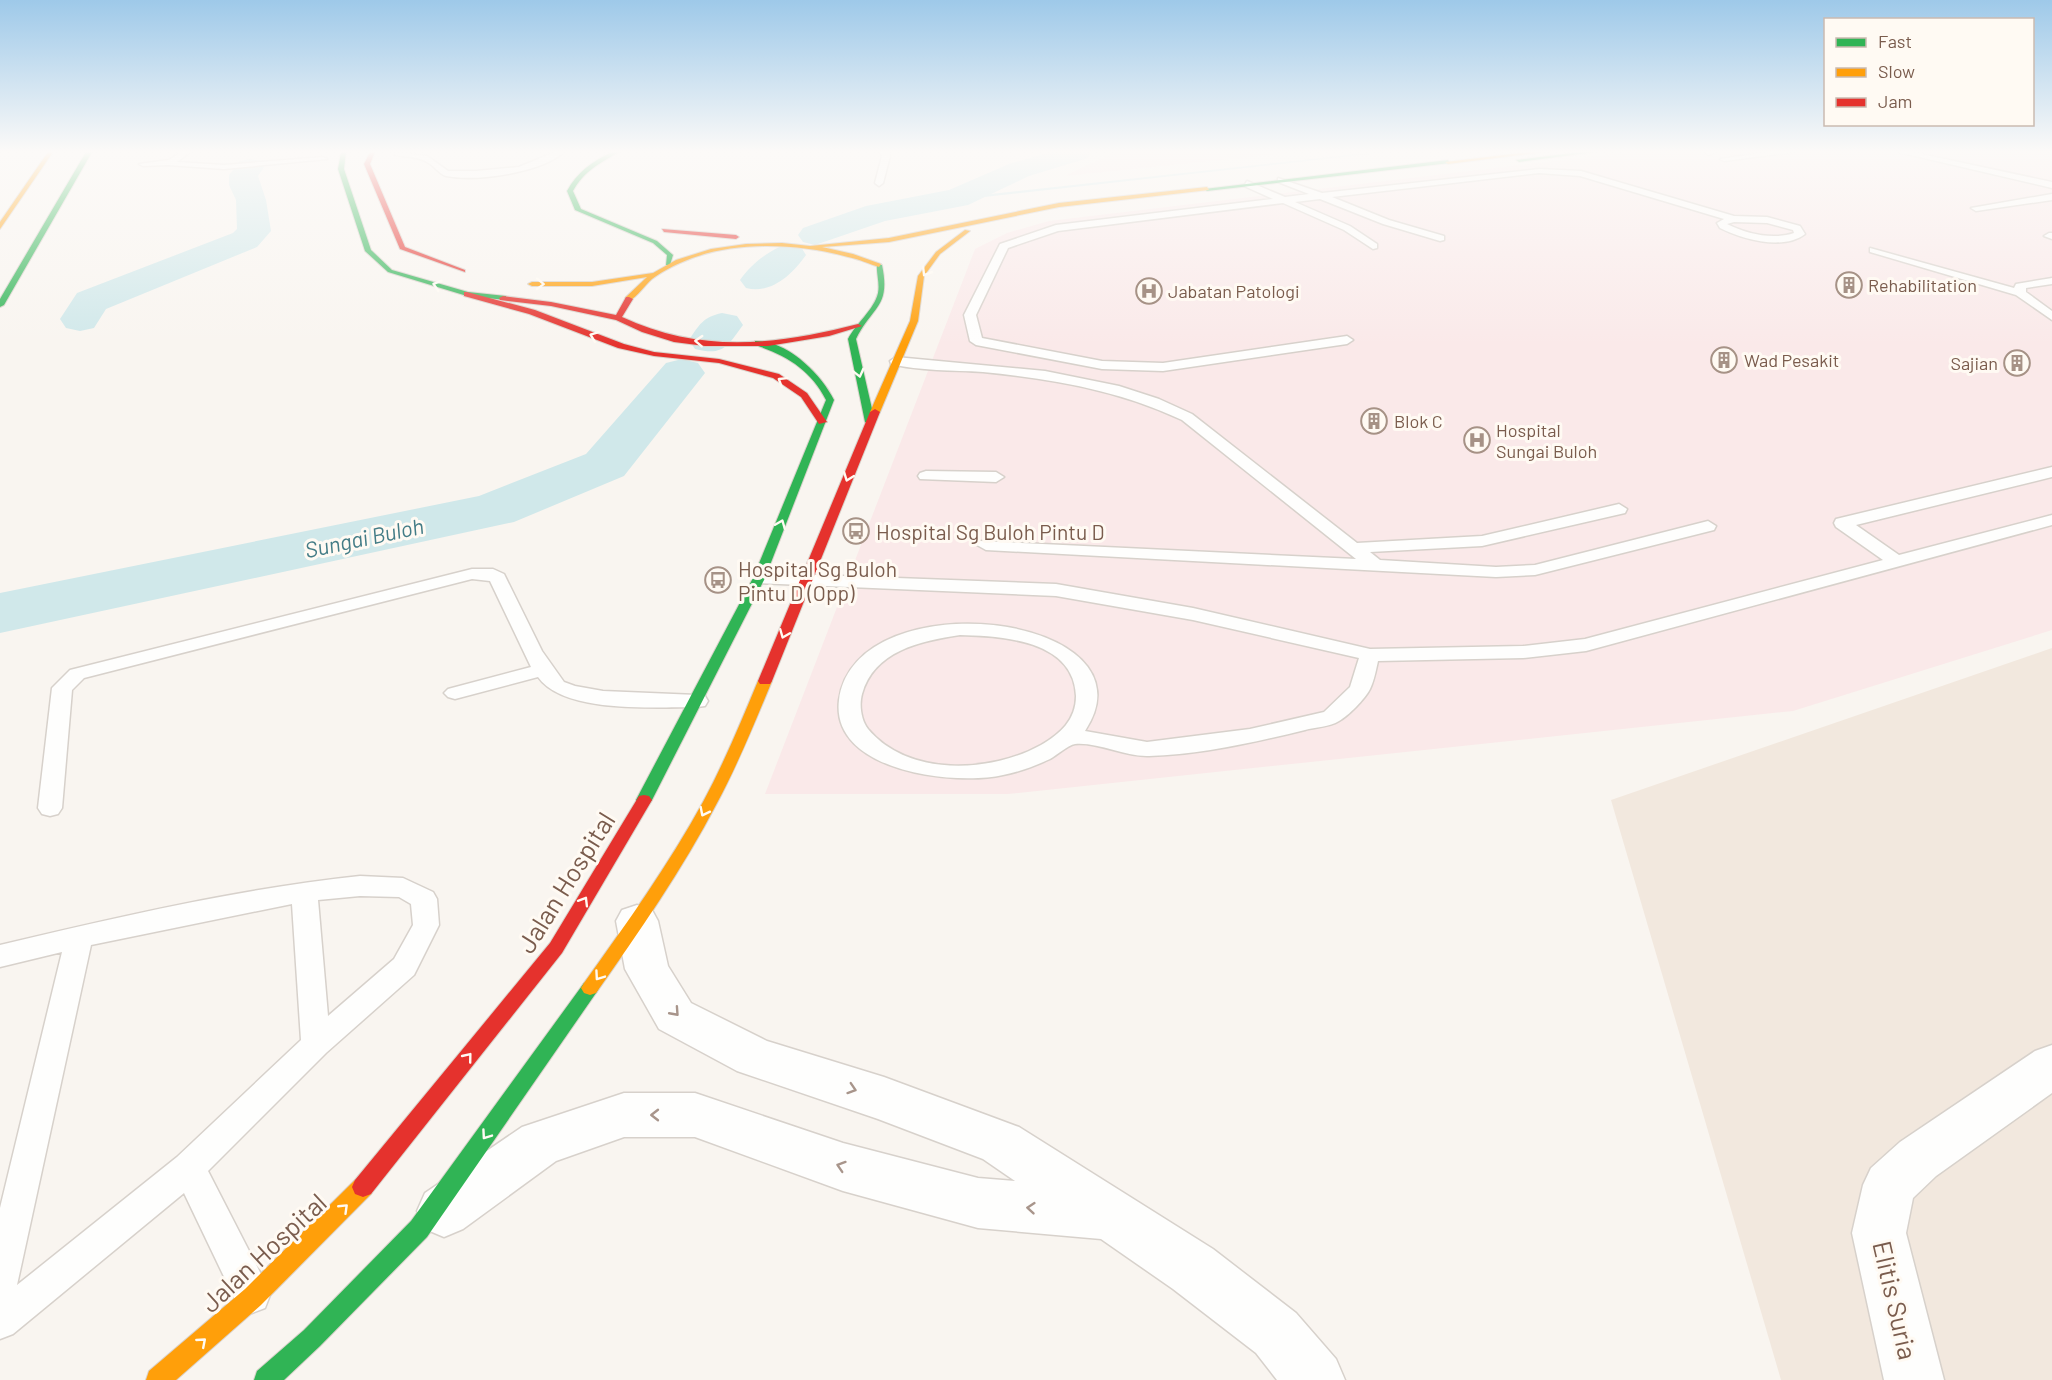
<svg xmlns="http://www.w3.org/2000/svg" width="2052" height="1380" viewBox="0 0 2052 1380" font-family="Barlow,sans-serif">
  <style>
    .residential { fill: #f2e8de }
    .medical { fill: #fae9e9 }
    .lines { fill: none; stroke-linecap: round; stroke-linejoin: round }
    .stream { fill: #d0e8ea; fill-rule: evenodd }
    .river { fill: #d0e8ea; fill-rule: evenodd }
    .lane-casing { stroke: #d7d1cb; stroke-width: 3 }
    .street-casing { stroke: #d7d1cb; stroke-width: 3 }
    .fast-casing { stroke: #d9d2cb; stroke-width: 2 }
    .slow-casing { stroke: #d9d2cb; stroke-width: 2 }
    .jam-casing { stroke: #d9d2cb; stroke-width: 2 }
    .lane { fill: #fefefd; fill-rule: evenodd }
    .street { fill: #fefefd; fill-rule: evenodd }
    .fast { fill: #30b455; fill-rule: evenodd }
    .slow { fill: #ff9f0a; fill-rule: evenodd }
    .jam { fill: #e5322d; fill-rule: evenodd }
    .oneway { stroke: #fffaf3 }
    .oneway2 { stroke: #a8958b }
    .labels { text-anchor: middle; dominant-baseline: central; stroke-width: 6; stroke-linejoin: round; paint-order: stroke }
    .far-poi-label { font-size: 18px; fill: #7a5c4d; stroke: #fffaf3; text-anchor: start }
    .poi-label { font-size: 21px; fill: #7a5c4d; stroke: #fffaf3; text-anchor: start }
    .water-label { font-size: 22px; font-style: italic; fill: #437c86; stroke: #fffaf3 }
    .near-street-label { font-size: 26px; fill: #7a5c4d; stroke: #fffaf3 }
  </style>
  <rect width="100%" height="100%" fill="#f9f5f0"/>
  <!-- residential -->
  <path class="residential" d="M 2052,648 L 2052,1380 L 1781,1380 L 1611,800 Z"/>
  <!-- medical -->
  <path class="medical" d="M 1114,152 L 1298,152 L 1065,176 Z
    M 1630,152 L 2052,152 L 2052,630 L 1793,711 L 1008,794 L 765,794 L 975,249 L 1007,233 L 1049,221 Z"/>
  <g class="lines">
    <!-- stream -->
    <path class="stream" d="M 1375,152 L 1388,152 L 957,200 L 954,198 Z"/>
    <!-- river -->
    <path class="river" d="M 1050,152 L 1091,152 L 1088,158 L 1029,176 L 968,205 L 885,221 L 815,245 L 803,242 L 798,235 L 803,228 L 866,206 L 949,190 L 1009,164 Z
      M 250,159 L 260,161 L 264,167 L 258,176 L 266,200 L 271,231 L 257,247 L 106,309 L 94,328 L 80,331 L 66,328 L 60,319 L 77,293 L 233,233 L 237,229 L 236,200 L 229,185 L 229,175 L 240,161 Z
      M 788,244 L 801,247 L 806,255 C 791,276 771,294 746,288 L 740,280 C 751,264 770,249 788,244 Z
      M 722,313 L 737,316 L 743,325 C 727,347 723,356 695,349 L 689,340 C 699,325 703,317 722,313 Z
      M 682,359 L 698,363 L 705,373 L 624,476 L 514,522 L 0,633 L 0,593 L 479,496 L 586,454 L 666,363 Z"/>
    <!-- lane casing -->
    <g class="lane-casing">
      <path id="lane" d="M 181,152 L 190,152 L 177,162 L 224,165 L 323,157 L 327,159 L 224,169 L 168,165 L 143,166 L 139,164 L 169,160 Z
        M 395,152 L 427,156 L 448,171 L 476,171 L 519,167 L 555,152 L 564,152 C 541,173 476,182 446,176 C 439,174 434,165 427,162 C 417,156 406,157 395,155 Z
        M 880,152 L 888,152 L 890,156 L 883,183 L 879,186 L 875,183 L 882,156 Z
        M 1705,152 L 1715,152 L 1708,155 Z
        M 1769,152 L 1793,152 L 1724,161 L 1720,159 Z
        M 1898,152 L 1912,152 L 2052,182 L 2052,188 Z
        M 1539,169 L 1581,171 L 1734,216 L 1767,217 L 1800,226 L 1805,234 C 1783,251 1742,239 1720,228 L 1717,223 L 1724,219 L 1580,176 L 1539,173 L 1332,197 L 1389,220 L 1444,236 L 1444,240 L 1440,241 L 1383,224 L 1320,199 L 1295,202 L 1350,226 L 1377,244 L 1377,248 L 1373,249 L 1344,230 L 1283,203 L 1058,231 L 1008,248 L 976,315 L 982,338 L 1102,361 L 1163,363 L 1347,336 L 1353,340 L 1347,344 L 1163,371 L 1102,369 L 976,345 L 970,341 L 964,315 L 1000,244 L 1056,225 L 1273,199 L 1244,186 L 1247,181 L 1285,197 L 1309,194 L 1278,182 L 1278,178 L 1322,193 ZM 1734,222 L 1767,223 L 1793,230 L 1794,233 C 1773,240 1747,234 1727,224 Z
        M 2052,194 L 2052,200 L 1976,211 L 1971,208 Z
        M 2049,233 L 2052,233 L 2052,239 L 2044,236 Z
        M 1870,248 L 2014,288 L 2016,284 L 2052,278 L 2052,284 L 2026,288 L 2026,292 L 2052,311 L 2052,320 L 2016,295 L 1870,252 Z
        M 896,357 L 1045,371 L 1119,386 L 1159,399 L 1192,414 L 1357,543 L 1482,536 L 1619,504 L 1627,509 L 1625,513 L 1482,546 L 1370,552 L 1380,560 L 1496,567 L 1535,565 L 1708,521 L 1716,526 L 1714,530 L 1535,575 L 1496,577 L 986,550 L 977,545 L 980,541 L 1356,559 L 1182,420 C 1118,390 1053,379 983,372 C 953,370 920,371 891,364 L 890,361 Z
        M 2052,467 L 2052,477 L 1856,525 L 1899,555 L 2052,515 L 2052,525 L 1586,651 L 1523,658 L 1378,661 C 1376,670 1374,681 1370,689 C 1365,699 1348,716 1339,721 C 1330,727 1315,727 1305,730 C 1256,742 1200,755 1149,756 C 1124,757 1099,742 1075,744 C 1068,745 1057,755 1050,759 C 1035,766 1019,772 1003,775 C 956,786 830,772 839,700 C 855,577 1162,614 1085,731 L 1147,742 L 1250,729 L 1324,712 L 1350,687 L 1359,658 L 1193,620 L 1056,596 L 759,583 L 750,578 L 759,573 L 1056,584 L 1193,608 L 1370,649 L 1523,646 L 1585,639 L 1883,560 L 1836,527 L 1834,523 L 1836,519 ZM 960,635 C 1002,636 1074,640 1076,696 C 1076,720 1060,734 1041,745 C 991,773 908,777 868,729 C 861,720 859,705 862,694 C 874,651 920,641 960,635 Z
        M 926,471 L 996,472 L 1004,477 L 996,482 L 920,479 L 918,476 L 920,473 Z
        M 472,569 L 493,569 L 504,574 L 542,651 L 564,682 L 575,686 L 603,691 L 697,695 L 705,696 L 708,701 L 705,706 L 697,707 C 655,707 564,714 538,677 L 455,699 L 448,697 L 444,693 L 448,689 L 531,667 L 490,581 L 472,579 L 84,678 L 72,690 L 62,808 L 58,814 L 50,816 L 42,814 L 38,808 L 52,688 L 70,670 Z
        M 360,876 L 403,878 L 433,892 L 437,899 L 439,925 L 414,975 L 326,1053 L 208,1171 L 265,1282 L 270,1295 L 265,1308 L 252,1313 L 239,1308 L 184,1193 L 13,1334 L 0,1339 L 0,1208 L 62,952 L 0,967 L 0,945 C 118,917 239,889 360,876 ZM 360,896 L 399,897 L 411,904 L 413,925 L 394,959 L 328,1016 L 318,900 ZM 292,904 L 301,1040 L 177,1157 L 17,1285 L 91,945 Z"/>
    </g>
    <!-- street casing -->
    <g class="street-casing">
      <path id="street" d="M 637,905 L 652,910 L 658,921 L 668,966 L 691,1003 L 767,1041 L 884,1077 L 1019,1127 L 1213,1249 L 1296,1313 L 1336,1359 L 1345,1380 L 1277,1380 L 1256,1353 L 1173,1289 L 1101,1239 L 978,1228 L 843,1191 L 695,1137 L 624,1137 L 556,1161 L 463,1229 L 444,1237 L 425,1229 L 417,1211 L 425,1193 L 522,1127 L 624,1093 L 695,1093 L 843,1143 L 978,1178 L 1015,1181 L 983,1159 L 878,1119 L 737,1071 L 659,1029 L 625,969 L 616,921 L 622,910 Z
        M 2052,1045 L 2052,1093 L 1936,1176 L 1913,1198 L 1906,1233 L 1944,1380 L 1884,1380 L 1852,1233 L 1863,1185 L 1871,1168 L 1900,1142 L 2035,1051 Z"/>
    </g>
    <!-- fast casing -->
    <g class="fast-casing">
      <path id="fast" d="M 86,152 L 92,152 L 4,305 L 0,307 L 0,299 Z
        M 341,152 L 346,152 L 344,169 L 371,250 L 392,270 L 468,292 L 506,296 L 506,300 L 467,296 L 388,272 L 365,251 L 338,169 Z
        M 612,152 L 619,152 C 600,163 584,171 573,191 L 581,209 L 657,241 L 673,255 L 670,265 L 666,265 L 667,255 L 653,243 L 575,210 L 567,191 C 577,172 593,161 612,152 Z
        M 1580,152 L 1595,152 L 1519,162 L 1516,160 Z
        M 1448,160 L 1450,163 L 1207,191 L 1204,189 Z
        M 877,264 L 882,265 C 891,308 872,306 856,339 L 875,422 L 870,425 L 865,422 L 848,339 C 856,323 874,310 878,293 C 880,283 876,273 877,264 Z
        M 755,341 C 787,340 821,374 834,400 L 765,578 L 652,800 L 649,804 L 639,804 L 636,800 L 753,578 L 826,400 C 811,370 786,355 755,345 Z
        M 590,981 L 596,983 L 599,988 L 596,993 L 427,1237 L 320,1346 L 284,1380 L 254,1380 L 257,1371 L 304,1330 L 411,1221 L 584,983 Z"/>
    </g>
    <!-- slow casing -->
    <g class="slow-casing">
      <path id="slow" d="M 48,152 L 53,152 L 0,229 L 0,222 Z
        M 1529,152 L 1544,152 L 1448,164 L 1445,162 Z
        M 1207,187 L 1209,190 L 1059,207 L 889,242 L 822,247 L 853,254 L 881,264 L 879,267 C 869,264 859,259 848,257 C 797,243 730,240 680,263 C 671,267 660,273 652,279 C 644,286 638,296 629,301 L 625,299 L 626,297 L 647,277 L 592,286 L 532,286 L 528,284 L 532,282 L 592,282 L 653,273 L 676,260 L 711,249 L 746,244 L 782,243 L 810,246 L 889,238 L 1059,203 Z
        M 965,230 L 970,231 L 940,254 L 924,276 L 918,321 L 880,412 L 872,414 L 870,412 L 910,321 L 918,276 L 936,252 Z
        M 765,677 L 772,681 C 755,722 738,764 717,803 C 682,870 639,932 596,993 L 590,995 L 584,993 L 581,988 L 584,983 C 626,924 668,866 703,802 C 724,763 741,722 758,681 Z
        M 363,1177 L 371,1180 L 374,1187 L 371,1194 L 261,1305 L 176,1380 L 146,1380 L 149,1371 L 245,1289 L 355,1180 Z"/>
    </g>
    <!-- jam casing -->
    <g class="jam-casing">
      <path id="jam" d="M 370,152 L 375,152 L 370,164 L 405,247 L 465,270 L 465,272 L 400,249 L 364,164 Z
        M 662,229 L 736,235 L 739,237 L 736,239 L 664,232 Z
        M 467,292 L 535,310 L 624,344 L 654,352 L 719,359 L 779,374 L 807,393 L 827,422 L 819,424 L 801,397 L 773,378 L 719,363 L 654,356 L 618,348 L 529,314 L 464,296 L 464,292 Z
        M 503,296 L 551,302 L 616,315 L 626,297 L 629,297 L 633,299 L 622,317 C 701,354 776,345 858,324 L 862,326 L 829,336 L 768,346 L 705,346 L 674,342 L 642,332 L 616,320 L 551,306 L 500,300 L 499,298 Z
        M 875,409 L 880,412 L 772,681 L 770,684 L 760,684 L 758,681 L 870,412 Z
        M 644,795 L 649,796 L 652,800 L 562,953 L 371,1194 L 363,1197 L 355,1194 L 352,1187 L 355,1180 L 550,943 L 639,796 Z"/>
    </g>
    <!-- lane -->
    <use href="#lane" class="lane"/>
    <!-- street -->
    <use href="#street" class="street"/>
    <!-- fast -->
    <use href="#fast" class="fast"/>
    <!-- slow -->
    <use href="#slow" class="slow"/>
    <!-- jam -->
    <use href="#jam" class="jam"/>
  </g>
  <!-- one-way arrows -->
  <defs><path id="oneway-chevron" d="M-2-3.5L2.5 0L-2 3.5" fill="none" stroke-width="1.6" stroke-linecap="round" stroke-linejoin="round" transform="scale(1.5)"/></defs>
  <g class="oneway">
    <use href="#oneway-chevron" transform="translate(926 272) rotate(121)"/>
    <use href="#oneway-chevron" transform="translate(540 284) rotate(2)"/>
    <use href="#oneway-chevron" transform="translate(437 285) rotate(-163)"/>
    <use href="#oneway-chevron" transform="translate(594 336) rotate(-159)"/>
    <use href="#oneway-chevron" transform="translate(699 341) rotate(-177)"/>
    <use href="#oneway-chevron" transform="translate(859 373) rotate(76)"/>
    <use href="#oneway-chevron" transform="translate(782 381) rotate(-148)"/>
    <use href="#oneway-chevron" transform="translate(848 477) rotate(111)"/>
    <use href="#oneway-chevron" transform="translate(781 524) rotate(-68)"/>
    <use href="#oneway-chevron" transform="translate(784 634) rotate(112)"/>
    <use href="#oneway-chevron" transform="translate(704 812) rotate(117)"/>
    <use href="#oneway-chevron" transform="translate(584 901) rotate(-59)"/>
    <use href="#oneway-chevron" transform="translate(599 976) rotate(125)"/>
    <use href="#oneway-chevron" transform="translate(468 1057) rotate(-51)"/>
    <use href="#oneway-chevron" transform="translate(486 1135) rotate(125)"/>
    <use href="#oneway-chevron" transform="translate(344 1208) rotate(-44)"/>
    <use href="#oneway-chevron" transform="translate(202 1342) rotate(-41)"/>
  </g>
  <g class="oneway2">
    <use href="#oneway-chevron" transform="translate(675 1012) rotate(48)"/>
    <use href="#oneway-chevron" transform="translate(852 1089) rotate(18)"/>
    <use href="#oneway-chevron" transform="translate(655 1115) rotate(180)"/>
    <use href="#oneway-chevron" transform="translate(841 1166) rotate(-162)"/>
    <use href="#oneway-chevron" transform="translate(1031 1208) rotate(-175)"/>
  </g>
  <!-- sky -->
  <linearGradient id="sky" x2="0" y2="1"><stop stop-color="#9ec9e9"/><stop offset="0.44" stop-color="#fcfaf8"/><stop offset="1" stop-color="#fcfaf8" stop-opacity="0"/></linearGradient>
  <rect width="2052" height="345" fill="url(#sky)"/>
  <!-- icons -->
  <defs>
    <g id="building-ring" transform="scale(1.35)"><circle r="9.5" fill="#fffaf3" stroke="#a69286" stroke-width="1.5"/><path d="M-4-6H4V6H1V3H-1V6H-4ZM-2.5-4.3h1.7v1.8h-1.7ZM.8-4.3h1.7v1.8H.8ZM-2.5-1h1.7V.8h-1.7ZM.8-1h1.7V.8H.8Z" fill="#a69286"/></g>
    <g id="hospital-ring" transform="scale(1.35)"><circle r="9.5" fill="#fffaf3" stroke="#a69286" stroke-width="1.5"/><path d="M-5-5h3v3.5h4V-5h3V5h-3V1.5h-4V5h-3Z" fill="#a69286"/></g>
    <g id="bus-ring" transform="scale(1.35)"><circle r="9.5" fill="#fffaf3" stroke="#a69286" stroke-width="1.5"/><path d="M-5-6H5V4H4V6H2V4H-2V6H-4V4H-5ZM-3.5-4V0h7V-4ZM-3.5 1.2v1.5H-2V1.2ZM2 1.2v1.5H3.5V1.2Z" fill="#a69286"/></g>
  </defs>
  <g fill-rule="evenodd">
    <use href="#building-ring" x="1849" y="285"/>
    <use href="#hospital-ring" x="1149" y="291"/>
    <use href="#building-ring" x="1724" y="360"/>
    <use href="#building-ring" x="2017" y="363"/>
    <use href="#building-ring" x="1374" y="421"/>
    <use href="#hospital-ring" x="1477" y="440"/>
    <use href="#bus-ring" x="856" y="531"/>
    <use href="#bus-ring" x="718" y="580"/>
  </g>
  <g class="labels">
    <!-- far-poi labels -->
    <g class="far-poi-label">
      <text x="1868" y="285">Rehabilitation</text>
      <text x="1168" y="291">Jabatan Patologi</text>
      <text x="1744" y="360">Wad Pesakit</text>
      <text x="1998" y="363" text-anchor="end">Sajian</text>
      <text x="1394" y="421">Blok C</text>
      <text x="1496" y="430">Hospital<tspan x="1496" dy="21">Sungai Buloh</tspan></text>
    </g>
    <!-- poi labels -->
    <g class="poi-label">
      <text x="876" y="531">Hospital Sg Buloh Pintu D</text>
      <text x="738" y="568">Hospital Sg Buloh<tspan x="738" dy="24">Pintu D (Opp)</tspan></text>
    </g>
    <!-- water labels -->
    <g class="water-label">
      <text transform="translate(364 537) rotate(-12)">Sungai Buloh</text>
    </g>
    <!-- near-street labels -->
    <g class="near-street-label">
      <text transform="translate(565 882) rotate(-58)">Jalan Hospital</text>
      <text transform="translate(263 1252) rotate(-43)">Jalan Hospital</text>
      <text transform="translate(1896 1300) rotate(77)">Elitis Suria</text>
    </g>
  </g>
  <!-- legend -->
  <rect x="1824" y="18" width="210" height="108" fill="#fffaf3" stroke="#cabbb1" stroke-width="1.5"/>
  <rect x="1836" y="38" width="30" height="9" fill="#30b455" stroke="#cabbb1" stroke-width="1.5"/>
  <text x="1878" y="48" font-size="18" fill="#7a5c4d">Fast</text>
  <rect x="1836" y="68" width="30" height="9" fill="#ff9f0a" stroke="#cabbb1" stroke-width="1.5"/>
  <text x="1878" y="78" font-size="18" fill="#7a5c4d">Slow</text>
  <rect x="1836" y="98" width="30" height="9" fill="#e5322d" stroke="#cabbb1" stroke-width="1.5"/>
  <text x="1878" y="108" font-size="18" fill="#7a5c4d">Jam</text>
</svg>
